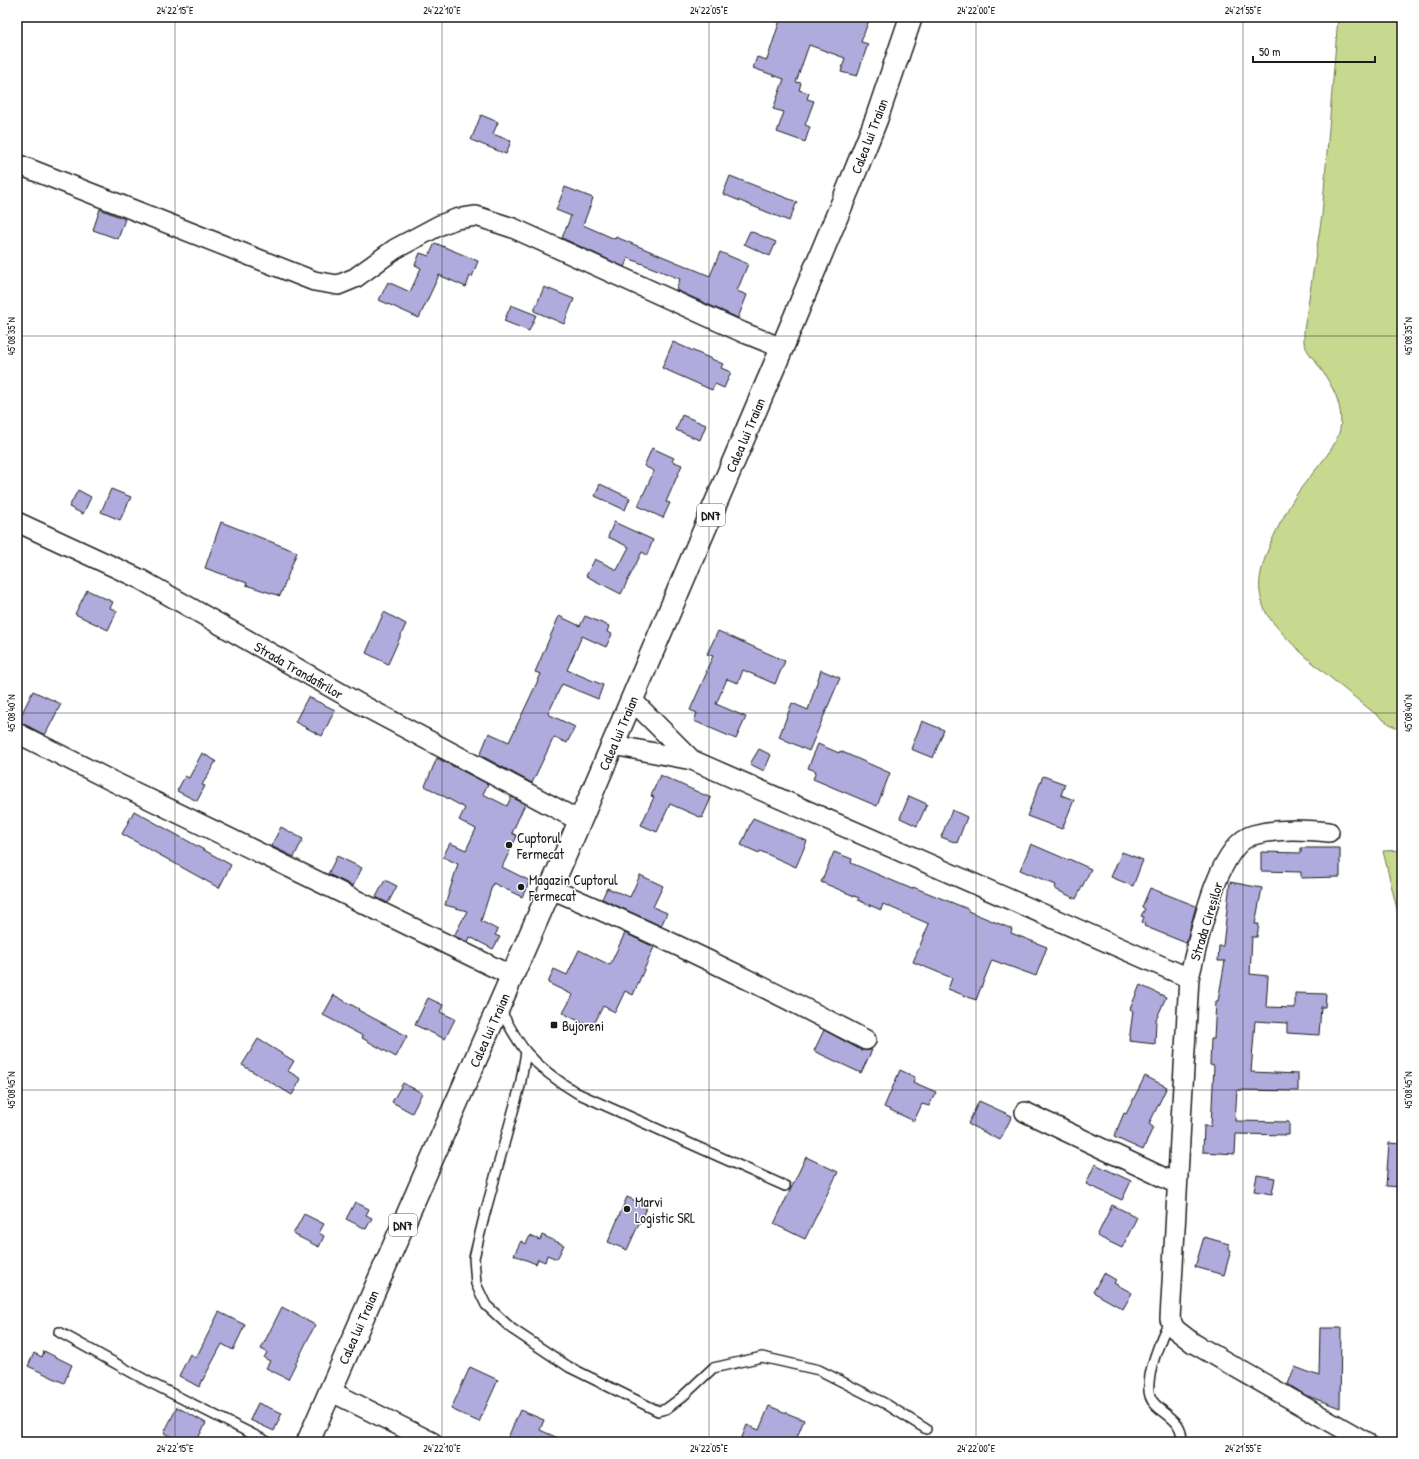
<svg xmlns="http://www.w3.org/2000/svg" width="1419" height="1459" viewBox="0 0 1419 1459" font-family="'Patrick Hand',sans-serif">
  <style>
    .green { fill: #c7d98e; stroke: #727a55 }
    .building { fill: #afabdc; stroke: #1c1c1c }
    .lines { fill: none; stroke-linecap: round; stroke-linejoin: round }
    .lane-casing { stroke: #1c1c1c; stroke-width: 12 }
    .street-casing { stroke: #1c1c1c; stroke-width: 22 }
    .highway-casing { stroke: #1c1c1c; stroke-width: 25 }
    .lane { stroke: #fff; stroke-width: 9 }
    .street { stroke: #fff; stroke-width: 19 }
    .highway { stroke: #fff; stroke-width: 22 }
    .ticks { fill: none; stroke: #1c1c1c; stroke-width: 1; stroke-opacity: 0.45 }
    .poi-dot { fill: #1c1c1c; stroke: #fff; stroke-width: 1.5 }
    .labels { text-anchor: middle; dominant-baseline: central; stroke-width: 3; stroke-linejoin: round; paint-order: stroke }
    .shield { fill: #fff; stroke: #606060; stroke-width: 1 }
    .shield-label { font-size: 13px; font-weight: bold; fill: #1c1c1c }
    .street-label { font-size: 14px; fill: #1c1c1c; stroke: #fff }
    .poi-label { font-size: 14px; fill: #1c1c1c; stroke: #fff; text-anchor: start }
    .neatline { fill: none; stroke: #1c1c1c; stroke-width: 1.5 }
    .ticks-label { font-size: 10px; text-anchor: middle; fill: #1c1c1c }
  </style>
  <rect width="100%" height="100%" fill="#fff"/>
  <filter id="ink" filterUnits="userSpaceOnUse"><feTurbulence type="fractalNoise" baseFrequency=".025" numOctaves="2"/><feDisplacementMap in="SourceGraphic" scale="8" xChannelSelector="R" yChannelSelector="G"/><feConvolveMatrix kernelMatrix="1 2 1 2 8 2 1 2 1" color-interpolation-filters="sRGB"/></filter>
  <g filter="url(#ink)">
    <!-- green -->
    <path class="green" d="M 1338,17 L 1402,17 L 1402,731 C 1382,721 1366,706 1348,692 C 1321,670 1293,648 1271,620 C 1265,613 1261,601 1260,592 C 1256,565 1281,520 1295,497 C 1307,477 1336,451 1340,429 C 1344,405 1332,385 1318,365 C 1313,358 1306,351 1304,342 C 1304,339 1304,334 1304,330 L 1322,215 Z
      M 1402,850 L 1402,930 L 1383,851 Z"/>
    <!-- building -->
    <path class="building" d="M 781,17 L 870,17 L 861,42 L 868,44 L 857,76 L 841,72 L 845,58 L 809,45 L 796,82 L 801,83 L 799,90 L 809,93 L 807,99 L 814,101 L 805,125 L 810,127 L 805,142 L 777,132 L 784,112 L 773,109 L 784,79 L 753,68 L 757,57 L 767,60 Z
      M 481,115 L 498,122 L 493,134 L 511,141 L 506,154 L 471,140 Z
      M 730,176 L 797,202 L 789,221 L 723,194 Z
      M 565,187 L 593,198 L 583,225 L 615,239 L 616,237 L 710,276 L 720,252 L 748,264 L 737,291 L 747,295 L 738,318 L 676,290 L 680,279 L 628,258 L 624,267 L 562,238 L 571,216 L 556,210 Z
      M 100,209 L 125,219 L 118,239 L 93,230 Z
      M 750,231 L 776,242 L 770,256 L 744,244 Z
      M 435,243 L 478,261 L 472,277 L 470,276 L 466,287 L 439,275 L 419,318 L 379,300 L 388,282 L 410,292 L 421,268 L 415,265 L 420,253 L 429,256 Z
      M 544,287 L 574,299 L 564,324 L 534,311 Z
      M 511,305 L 536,315 L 529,331 L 504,321 Z
      M 673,342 L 723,364 L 721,368 L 731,372 L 724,388 L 715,384 L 712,390 L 662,368 Z
      M 682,415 L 706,425 L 700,440 L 676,430 Z
      M 652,448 L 674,458 L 672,461 L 682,465 L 666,502 L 670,503 L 663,518 L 638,506 L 654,471 L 644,466 Z
      M 600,484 L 630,498 L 625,510 L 595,496 Z
      M 111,489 L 131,497 L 120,520 L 101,512 Z
      M 78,490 L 91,497 L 83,514 L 69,507 Z
      M 221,522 L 297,552 L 280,596 L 246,585 L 247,583 L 205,568 Z
      M 614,522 L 653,540 L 647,555 L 642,552 L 621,594 L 586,576 L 595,559 L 617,570 L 629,547 L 608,537 Z
      M 87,590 L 113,602 L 110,608 L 117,611 L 108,630 L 75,614 Z
      M 384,612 L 406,624 L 388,664 L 366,653 Z
      M 559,616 L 580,626 L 585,616 L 609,626 L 607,632 L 612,634 L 606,647 L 582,636 L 567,670 L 603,685 L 598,699 L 562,684 L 548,714 L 575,727 L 567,743 L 554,737 L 532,783 L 480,755 L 489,733 L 509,742 L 541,674 L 535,672 Z
      M 718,631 L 785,661 L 775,684 L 743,670 L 738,683 L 727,679 L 716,704 L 746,717 L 736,739 L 694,721 L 697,713 L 690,710 L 707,672 L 706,671 L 713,656 L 707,654 Z
      M 821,670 L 840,678 L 809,751 L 779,737 L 792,703 L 808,710 Z
      M 33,691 L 61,704 L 45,735 L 18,721 Z
      M 308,697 L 335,710 L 322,736 L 295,722 Z
      M 922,721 L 944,730 L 933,758 L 911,749 Z
      M 818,744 L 839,753 L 840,751 L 890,773 L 877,806 L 813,779 L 816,771 L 808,768 Z
      M 759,749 L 771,755 L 764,771 L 750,764 Z
      M 202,753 L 216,761 L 202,785 L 205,786 L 197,801 L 177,791 L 185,776 L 189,778 Z
      M 437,758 L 488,784 L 483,794 L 507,806 L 511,797 L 525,804 L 512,833 L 517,836 L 502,867 L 530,881 L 522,897 L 493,883 L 481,921 L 498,930 L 495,935 L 500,937 L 493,949 L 470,937 L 468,942 L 454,936 L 467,911 L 445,905 L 458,864 L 443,857 L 450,843 L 466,850 L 476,829 L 459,820 L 465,808 L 425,786 Z
      M 660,775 L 711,798 L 702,818 L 670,804 L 657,832 L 641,825 L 654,797 L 651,796 Z
      M 1043,776 L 1065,784 L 1061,795 L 1074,800 L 1062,829 L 1027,816 Z
      M 909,796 L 927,804 L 917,826 L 900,818 Z
      M 952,810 L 967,817 L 957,843 L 941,837 Z
      M 134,811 L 231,865 L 219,888 L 122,834 Z
      M 753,818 L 807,841 L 796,867 L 760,851 L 759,853 L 741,845 Z
      M 281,827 L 303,839 L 294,857 L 271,846 Z
      M 1031,844 L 1068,860 L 1069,859 L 1091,869 L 1076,899 L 1055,889 L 1056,885 L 1020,870 Z
      M 1301,848 L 1340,848 L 1340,877 L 1301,878 L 1301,872 L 1261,871 L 1261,852 L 1301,853 Z
      M 834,852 L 852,859 L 851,863 L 912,889 L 913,887 L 968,909 L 968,911 L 1012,929 L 1011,933 L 1047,947 L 1036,976 L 992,960 L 976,1000 L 948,989 L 952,978 L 913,962 L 929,924 L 883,904 L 881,910 L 858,900 L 859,898 L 821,882 Z
      M 1122,852 L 1143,860 L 1133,886 L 1111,877 Z
      M 337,856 L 362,868 L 353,886 L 328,874 Z
      M 640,875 L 663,886 L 653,907 L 667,913 L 661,926 L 602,899 L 607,888 L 630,897 Z
      M 385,880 L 397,886 L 388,903 L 376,897 Z
      M 1230,882 L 1262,888 L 1255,924 L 1259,924 L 1257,937 L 1252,937 L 1250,974 L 1268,976 L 1266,1007 L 1295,1008 L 1295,993 L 1326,994 L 1325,1007 L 1321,1007 L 1319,1035 L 1287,1033 L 1287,1023 L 1255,1021 L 1251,1072 L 1298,1074 L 1298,1091 L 1237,1090 L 1235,1121 L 1289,1122 L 1289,1135 L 1236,1134 L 1235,1154 L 1203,1152 L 1204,1126 L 1211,1126 L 1214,1066 L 1210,1065 L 1211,1039 L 1214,1039 L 1216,1001 L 1218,1001 L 1225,961 L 1218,961 L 1219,946 L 1223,946 Z
      M 1150,888 L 1196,906 L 1186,943 L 1144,926 L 1145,924 L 1142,922 L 1144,917 L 1141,916 L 1145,909 L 1142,907 Z
      M 625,933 L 654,947 L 633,995 L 625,991 L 615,1012 L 603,1006 L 592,1028 L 563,1013 L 573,995 L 548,983 L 554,969 L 567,975 L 579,950 L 610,965 Z
      M 1140,985 L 1166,997 L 1156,1020 L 1155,1044 L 1129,1041 L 1133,1011 L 1130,1009 Z
      M 334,995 L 359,1009 L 358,1010 L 407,1036 L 396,1057 L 362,1038 L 363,1036 L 323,1015 Z
      M 428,998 L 443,1005 L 440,1012 L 455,1019 L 445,1039 L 415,1025 Z
      M 824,1030 L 861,1050 L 872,1050 L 861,1073 L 814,1051 Z
      M 258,1039 L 294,1061 L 288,1071 L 301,1079 L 292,1095 L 242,1065 Z
      M 900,1070 L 915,1077 L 913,1082 L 936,1092 L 929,1106 L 922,1104 L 914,1121 L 884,1107 Z
      M 1145,1076 L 1167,1087 L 1149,1124 L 1153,1127 L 1143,1150 L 1114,1137 L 1124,1113 L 1126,1114 Z
      M 403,1083 L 422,1093 L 412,1113 L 392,1102 Z
      M 979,1101 L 1012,1116 L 1000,1140 L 968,1124 Z
      M 1389,1143 L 1402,1144 L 1402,1187 L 1386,1186 Z
      M 806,1157 L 838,1172 L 805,1239 L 774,1224 Z
      M 1095,1164 L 1131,1181 L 1122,1200 L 1086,1184 Z
      M 1257,1175 L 1275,1178 L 1272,1194 L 1254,1191 Z
      M 627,1197 L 647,1206 L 627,1250 L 608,1242 Z
      M 355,1202 L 369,1209 L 366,1215 L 372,1218 L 366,1229 L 346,1219 Z
      M 1112,1205 L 1137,1217 L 1122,1248 L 1097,1236 Z
      M 304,1214 L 324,1224 L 319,1233 L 324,1236 L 319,1247 L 293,1234 Z
      M 542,1235 L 564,1245 L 557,1259 L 547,1255 L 545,1262 L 538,1259 L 536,1264 L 514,1255 L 521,1241 L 526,1244 L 530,1236 L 540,1240 Z
      M 1204,1237 L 1229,1244 L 1229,1250 L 1231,1250 L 1224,1275 L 1195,1267 Z
      M 1104,1273 L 1116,1280 L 1114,1283 L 1132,1293 L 1123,1309 L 1093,1292 Z
      M 282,1307 L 315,1325 L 288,1379 L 266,1368 L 270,1361 L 264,1358 L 267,1352 L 261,1349 Z
      M 219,1312 L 245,1325 L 233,1350 L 222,1344 L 199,1387 L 179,1376 L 190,1354 L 196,1358 Z
      M 1320,1328 L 1341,1328 L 1340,1408 L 1305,1395 L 1288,1384 L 1295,1367 L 1319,1376 Z
      M 44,1351 L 72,1365 L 64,1383 L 28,1366 L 34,1353 L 42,1357 Z
      M 470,1367 L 498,1380 L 479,1422 L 451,1409 Z
      M 258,1403 L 282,1413 L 274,1431 L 250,1420 Z
      M 769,1406 L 804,1420 L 795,1442 L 740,1442 L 747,1425 L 759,1430 Z
      M 177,1407 L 206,1423 L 196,1442 L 181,1442 L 164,1433 Z
      M 520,1410 L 544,1420 L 540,1430 L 567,1442 L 506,1442 Z"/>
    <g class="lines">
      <!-- lane casing -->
      <g class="lane-casing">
        <path id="lane" d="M 499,1008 C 508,1023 516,1040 527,1053 C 541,1069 559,1082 577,1093 L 785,1186
          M 526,1052 L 520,1086 L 484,1217 L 474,1258 L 476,1284 L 486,1305 L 512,1329 L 569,1367 L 658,1411 L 666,1409 L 682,1397 L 713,1368 L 762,1357 L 819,1370 L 886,1404 L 926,1429
          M 1170,1319 C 1162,1335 1144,1378 1150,1396 C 1155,1413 1186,1417 1181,1442
          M 59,1332 L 149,1382 L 268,1442"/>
      </g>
      <!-- street casing -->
      <g class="street-casing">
        <path id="street" d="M 17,164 L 314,281 L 338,285 L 355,278 L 395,249 L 440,225 L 456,219 L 476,216 L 513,228 L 742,332 L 782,348
          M 17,522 L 140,579 L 360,704 L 580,821
          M 632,700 L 692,760
          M 17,733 L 108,779 L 512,976
          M 613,745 L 692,760 L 1189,978 L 1170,1319 L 1175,1329 L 1193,1343 L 1366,1442
          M 551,889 C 659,934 763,986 866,1040
          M 1189,978 C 1198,944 1216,845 1253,835 C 1278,828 1305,830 1329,832
          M 1025,1112 L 1177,1184
          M 330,1391 L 432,1442"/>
      </g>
      <!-- highway casing -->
      <g class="highway-casing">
        <path id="highway" d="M 308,1442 L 580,821 L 782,348 L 849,187 L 876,120 L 911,17"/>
      </g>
      <!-- lane -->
      <use href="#lane" class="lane"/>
      <!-- street -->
      <use href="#street" class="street"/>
      <!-- highway -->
      <use href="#highway" class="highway"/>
    </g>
  </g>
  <!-- ticks -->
  <path class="ticks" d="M 175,17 L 175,1442M 442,17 L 442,1442M 709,17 L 709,1442M 976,17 L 976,1442M 1243,17 L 1243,1442M 17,336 L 1402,336M 17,713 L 1402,713M 17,1090 L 1402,1090"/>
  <!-- markers -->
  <g class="poi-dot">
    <circle cx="509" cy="845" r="4"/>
    <circle cx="521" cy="887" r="4"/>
    <rect x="550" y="1021" width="8" height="8" rx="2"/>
    <circle cx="627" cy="1209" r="4"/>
  </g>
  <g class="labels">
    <!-- shield labels -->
    <g class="shield">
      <rect x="697" y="504" width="28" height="22" rx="3"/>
      <rect x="389" y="1214" width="28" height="22" rx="3"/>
    </g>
    <g class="shield-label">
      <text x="711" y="515">DN7</text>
      <text x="403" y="1225">DN7</text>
    </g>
    <!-- street labels -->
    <g class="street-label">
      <text transform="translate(869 136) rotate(-69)">Calea lui Traian</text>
      <text transform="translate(745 435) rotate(-67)">Calea lui Traian</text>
      <text transform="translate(299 670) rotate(30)">Strada Trandafirilor</text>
      <text transform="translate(618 733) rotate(-67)">Calea lui Traian</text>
      <text transform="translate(1206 921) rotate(-73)">Strada Cireșilor</text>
      <text transform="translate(489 1030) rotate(-66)">Calea lui Traian</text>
      <text transform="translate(358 1327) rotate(-66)">Calea lui Traian</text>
    </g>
    <!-- poi labels -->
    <g class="poi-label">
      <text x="517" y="837">Cuptorul<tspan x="517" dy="16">Fermecat</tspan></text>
      <text x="529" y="879">Magazin Cuptorul<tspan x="529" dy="16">Fermecat</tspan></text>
      <text x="562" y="1025">Bujoreni</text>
      <text x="635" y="1201">Marvi<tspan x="635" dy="16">Logistic SRL</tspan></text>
    </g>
  </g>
  <!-- margin -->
  <rect width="1419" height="1459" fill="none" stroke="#fff" stroke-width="44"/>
  <!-- scale -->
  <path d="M1253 56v6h122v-6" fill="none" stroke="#1c1c1c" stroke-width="2"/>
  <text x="1259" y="56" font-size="12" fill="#1c1c1c" stroke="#ffffff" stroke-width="3" paint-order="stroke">50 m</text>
  <rect x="22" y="22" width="1375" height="1415" class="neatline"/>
  <g class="ticks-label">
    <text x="175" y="14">24°22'15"E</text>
    <text x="442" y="14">24°22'10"E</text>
    <text x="709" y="14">24°22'05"E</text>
    <text x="976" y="14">24°22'00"E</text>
    <text x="1243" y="14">24°21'55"E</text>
    <text transform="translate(1408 336) rotate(-90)" y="4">45°08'35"N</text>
    <text transform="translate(11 336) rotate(-90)" y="4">45°08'35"N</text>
    <text transform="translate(1408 713) rotate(-90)" y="4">45°08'40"N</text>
    <text transform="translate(11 713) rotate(-90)" y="4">45°08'40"N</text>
    <text transform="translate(1408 1090) rotate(-90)" y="4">45°08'45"N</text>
    <text transform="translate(11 1090) rotate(-90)" y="4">45°08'45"N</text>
    <text x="175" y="1452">24°22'15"E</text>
    <text x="442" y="1452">24°22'10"E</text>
    <text x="709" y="1452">24°22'05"E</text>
    <text x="976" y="1452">24°22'00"E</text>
    <text x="1243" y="1452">24°21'55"E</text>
  </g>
</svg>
